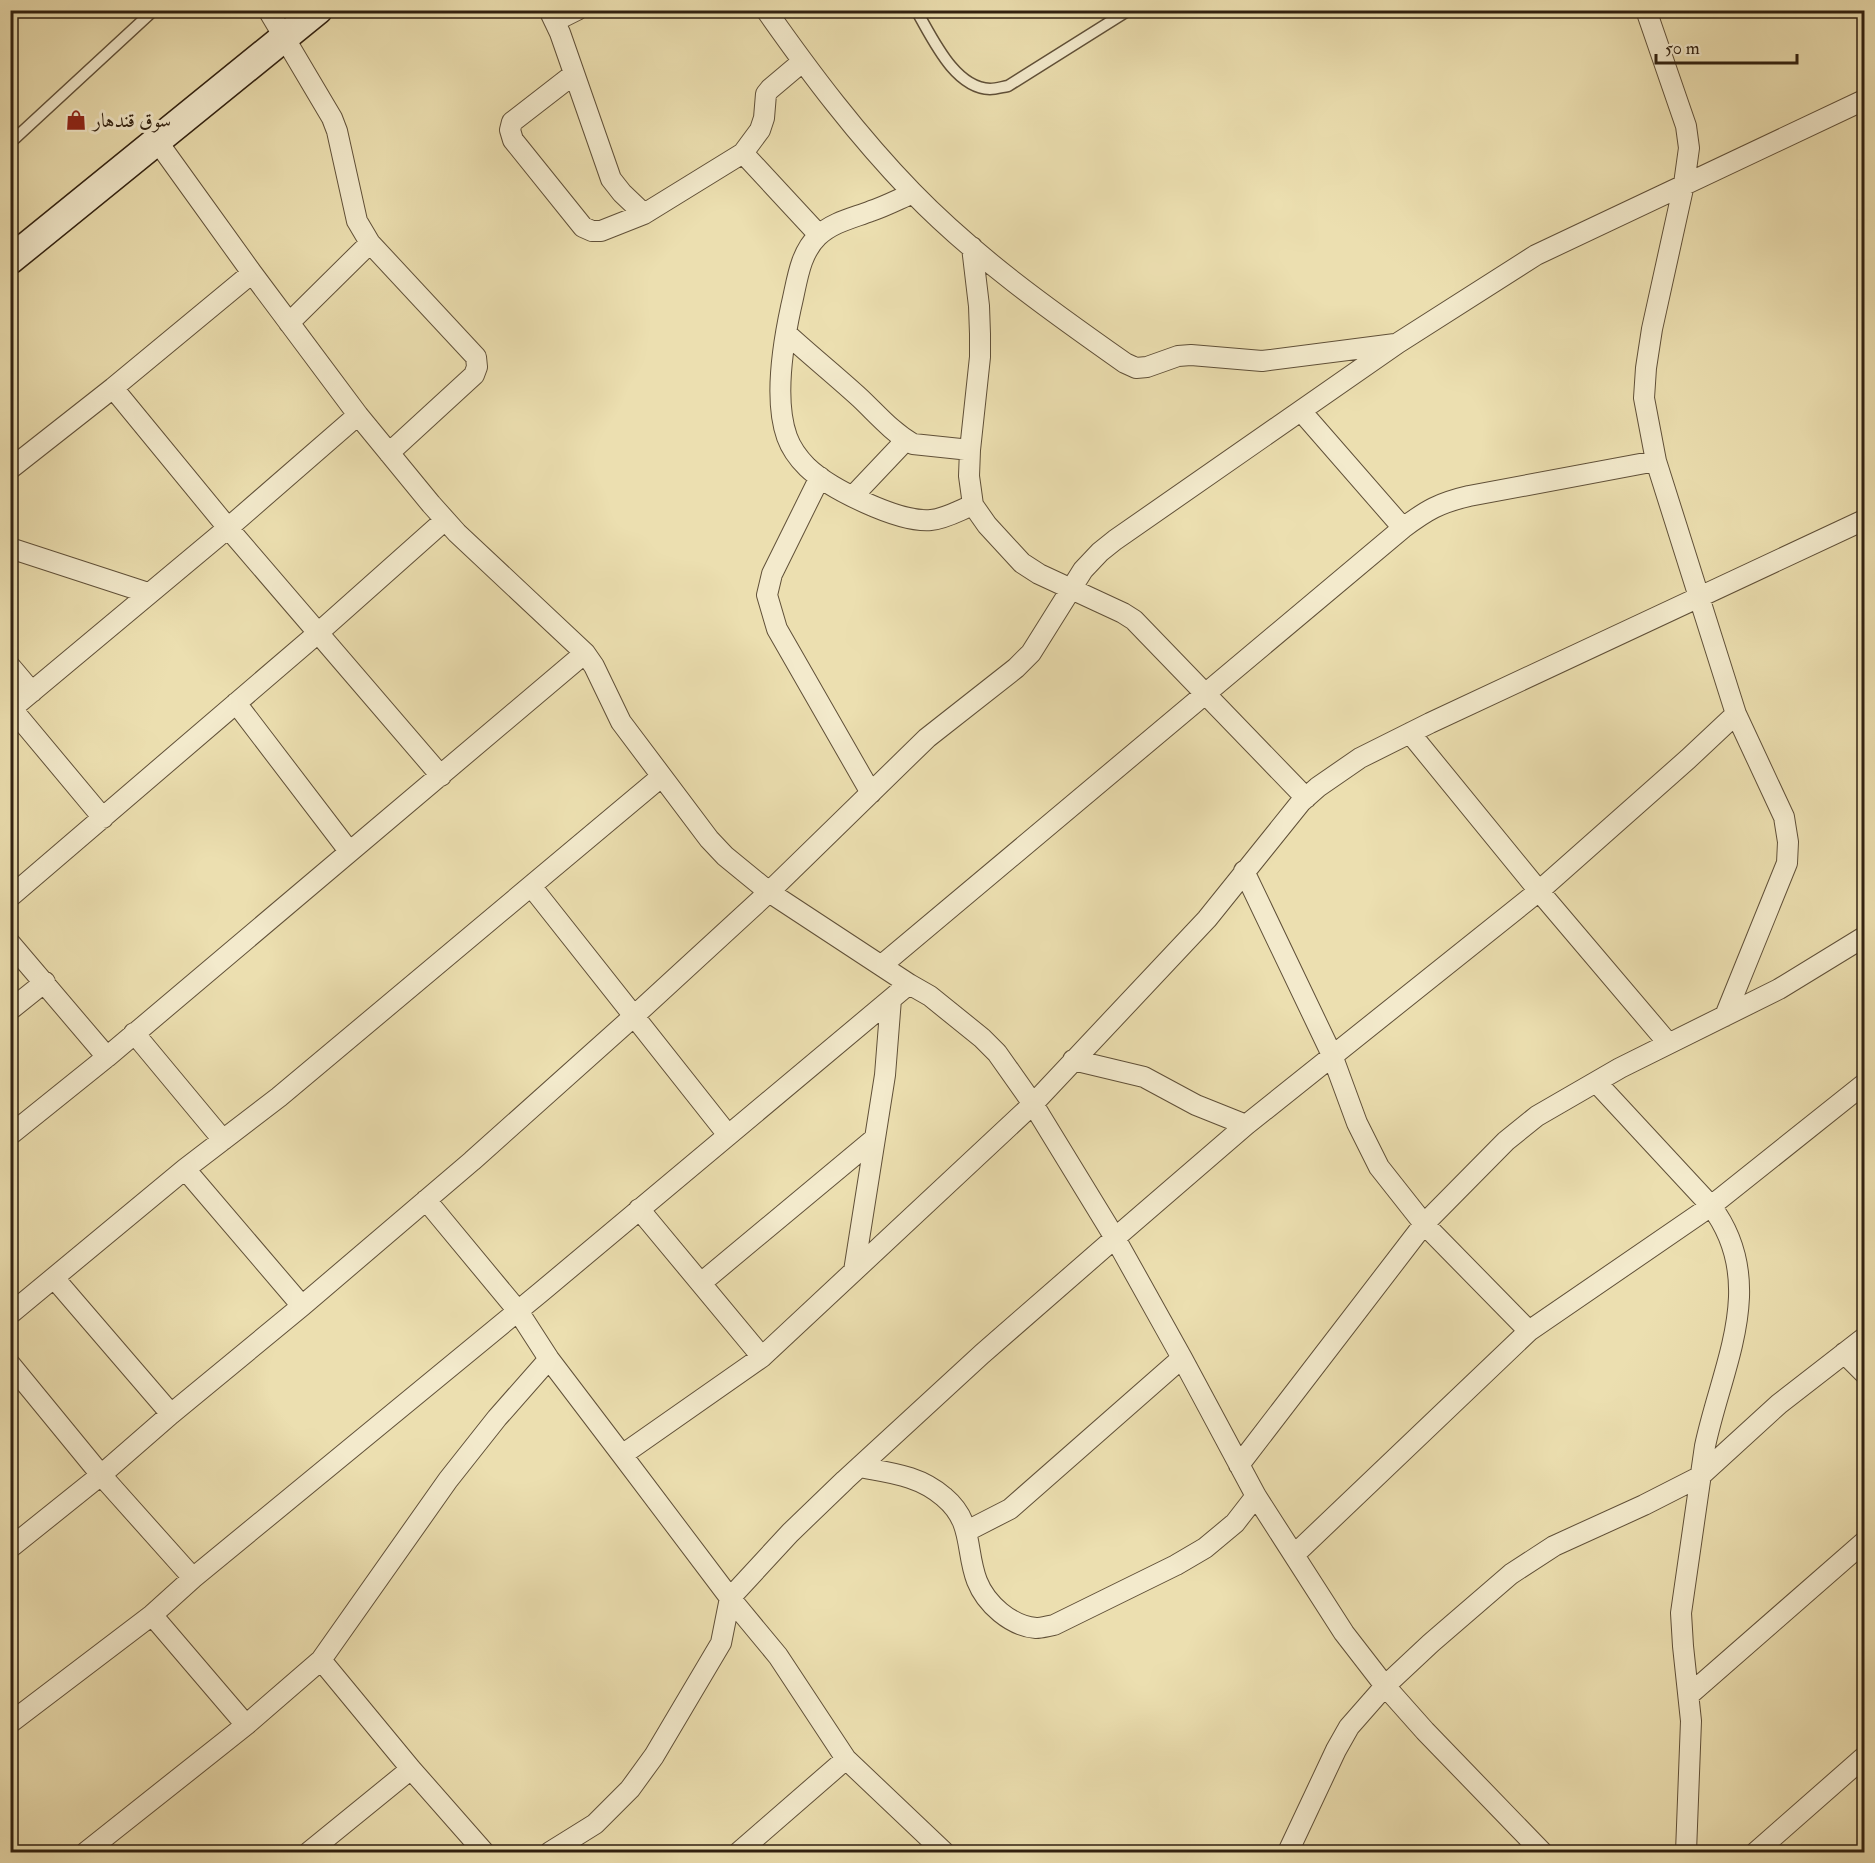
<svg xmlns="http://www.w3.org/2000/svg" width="1875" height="1863" viewBox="0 0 1875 1863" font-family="'IM FELL Double Pica',Amiri,serif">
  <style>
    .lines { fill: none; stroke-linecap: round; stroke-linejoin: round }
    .service-casing { stroke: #605038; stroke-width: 13 }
    .minor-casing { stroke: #605038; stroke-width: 22 }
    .secondary-casing { stroke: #312110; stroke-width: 31 }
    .service { stroke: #f3eacc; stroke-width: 10 }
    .minor { stroke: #f3eacc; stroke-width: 20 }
    .secondary { stroke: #f3eacc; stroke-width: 28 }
    .labels { text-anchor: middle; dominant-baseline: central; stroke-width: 6; stroke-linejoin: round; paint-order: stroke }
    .poi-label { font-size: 20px; fill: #312110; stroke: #f3eacc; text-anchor: start }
  </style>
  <rect width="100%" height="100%" fill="#ecdfb0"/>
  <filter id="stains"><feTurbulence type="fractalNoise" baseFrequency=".00333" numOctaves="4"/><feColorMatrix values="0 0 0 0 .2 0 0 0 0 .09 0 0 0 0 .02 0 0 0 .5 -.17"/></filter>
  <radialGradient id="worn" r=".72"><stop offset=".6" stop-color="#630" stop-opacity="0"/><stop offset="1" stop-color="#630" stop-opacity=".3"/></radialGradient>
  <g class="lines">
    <!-- service casing -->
    <g class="service-casing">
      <path id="service" d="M 916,10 C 932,37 954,88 990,89 C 996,89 1002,87 1008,86 L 1129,10
        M 10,143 L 154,10"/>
    </g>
    <!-- minor casing -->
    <g class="minor-casing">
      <path id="minor" d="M 268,10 L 332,118 L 337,131 L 357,221 L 370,243 L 476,357 L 477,367 L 474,375 L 389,453
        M 549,10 L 560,33 L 611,179 L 622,193 L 644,214
        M 766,10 C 811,74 857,135 912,192 C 975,257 1051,311 1125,363 L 1136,368 L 1147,367 L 1178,356 L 1191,355 L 1262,361 L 1395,344
        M 1646,10 L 1686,126 L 1689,148 L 1684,184 L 1652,329 L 1646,368 L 1644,398 L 1656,461 L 1736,714 L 1784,817 L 1788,842 L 1787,863 L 1725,1016
        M 555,21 L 577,10
        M 574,74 L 512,122 L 510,130 L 513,140 L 583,227 L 592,231 L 601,231 L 644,214 L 743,153 L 760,130 L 764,118 L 766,94 L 770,89 L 802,62
        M 157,141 L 252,273 L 358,415 L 431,504 L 457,533 L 585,653 L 594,666 L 621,722 L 709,839 L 725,856 L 769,892 L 909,984
        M 743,153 L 819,235
        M 913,193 C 899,199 886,206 871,211 C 853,218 833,222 818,236 C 799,254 797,283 791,307 C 783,344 774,401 787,437 C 791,448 799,459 807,467 C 830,489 899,523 931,520 C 945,519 960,510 973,505
        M 972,247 L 979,306 L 980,334 L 980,357 L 970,450 L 969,476 L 973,505 L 987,525 L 1022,563 L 1039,574 L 1123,613 L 1134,620 L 1306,798
        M 289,323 L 370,243
        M 786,333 C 810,355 836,376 860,398 C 877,414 892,432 913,444 L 970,450
        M 113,388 L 228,528 L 441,776
        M 1301,411 L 1403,528
        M 10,469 L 113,388 L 252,273
        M 820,477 L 772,574 L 767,595 L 777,629 L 871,793
        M 853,496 L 906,440
        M 10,548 L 148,593
        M 10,666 L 32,692
        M 236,703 L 349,851
        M 12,709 L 103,818
        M 10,710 L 228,528 L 358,415
        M 1410,733 L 1539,891 L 1668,1043
        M 1244,871 L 1332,1055 L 1357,1123 L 1379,1167 L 1424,1224 L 1529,1331
        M 531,886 L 728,1135
        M 10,897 L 318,633 L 445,520
        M 10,943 L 107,1057
        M 882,965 L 1403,528 C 1427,510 1439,503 1469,496 L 1656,461
        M 10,1010 L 45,982
        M 134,1033 L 223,1140
        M 1073,1060 L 1144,1077 L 1196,1105 L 1246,1125
        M 1596,1082 L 1711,1206 C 1769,1283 1722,1365 1705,1446 L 1681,1613 L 1683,1646 L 1691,1721 L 1686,1852
        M 10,1135 L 107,1057 L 585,653
        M 185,1169 L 302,1306
        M 426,1200 L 518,1311 L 549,1359 L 622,1455 L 730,1598 L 778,1656 L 846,1759 L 944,1852
        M 639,1209 L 762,1357
        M 854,1271 L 885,1075 L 891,999
        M 54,1278 L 171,1414
        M 701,1283 L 874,1139
        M 10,1314 L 185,1169 L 279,1097 L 661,777
        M 1844,1353 L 1864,1373
        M 10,1364 L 101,1475 L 193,1578
        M 622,1455 L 762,1357 L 1033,1104 L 1207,919 L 1301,802 L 1318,787 L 1360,758 L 1430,723 L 1864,520
        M 1239,1465 L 1424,1224 L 1506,1141 L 1537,1116 L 1620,1068 L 1779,989 L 1864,937
        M 859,1467 C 890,1473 919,1475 944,1497 C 974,1522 965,1550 977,1581 C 986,1604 1011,1626 1036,1628 C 1041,1628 1048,1626 1054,1625 L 1176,1565 L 1205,1548 L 1235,1523 L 1256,1496
        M 967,1531 L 1010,1509 L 1182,1358
        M 10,1548 L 101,1475 L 171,1414 L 302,1306 L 472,1161 L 633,1017 L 769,892 L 927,738 L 1016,668 L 1031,653 L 1083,570 L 1100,552 L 1115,540 L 1398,343 L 1536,255 L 1864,100
        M 1294,1555 L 1529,1331 L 1711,1206 L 1864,1084
        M 152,1615 L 246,1725
        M 321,1660 L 411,1769 L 484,1852
        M 1689,1695 L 1864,1542
        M 10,1723 L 152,1615 L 193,1578 L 541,1292 L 909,984 L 930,996 L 982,1038 L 997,1053 L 1033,1104 L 1115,1238 L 1182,1358 L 1256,1496 L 1344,1633 L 1385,1686 L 1425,1731 L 1542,1852
        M 86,1852 L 246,1725 L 321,1660 L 448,1480 L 497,1418 L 549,1359
        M 309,1852 L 411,1769
        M 550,1852 L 595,1824 L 630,1789 L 654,1756 L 721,1643 L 730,1598 L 790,1533 L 845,1480 L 982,1354 L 1115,1238 L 1246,1125 L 1539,891 L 1688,759 L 1736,714
        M 739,1852 L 846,1759
        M 1288,1852 L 1336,1750 L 1349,1727 L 1385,1686 L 1431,1643 L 1511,1574 L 1554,1546 L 1644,1505 L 1699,1477 L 1779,1404 L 1864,1338
        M 1756,1852 L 1864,1757"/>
    </g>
    <!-- secondary casing -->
    <g class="secondary-casing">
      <path id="secondary" d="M 10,260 L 318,10"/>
    </g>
    <!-- service -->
    <use href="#service" class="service"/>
    <!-- minor -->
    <use href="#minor" class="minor"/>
    <!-- secondary -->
    <use href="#secondary" class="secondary"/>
  </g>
  <!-- icons -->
  <defs>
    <g id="shop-bare" transform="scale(1.62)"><path d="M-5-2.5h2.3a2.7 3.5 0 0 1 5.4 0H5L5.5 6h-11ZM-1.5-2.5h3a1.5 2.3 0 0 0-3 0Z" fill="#8f2418" stroke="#f3eacc" stroke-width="2.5" paint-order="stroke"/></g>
  </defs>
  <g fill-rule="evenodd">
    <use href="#shop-bare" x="76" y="120"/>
  </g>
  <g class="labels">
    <!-- poi labels -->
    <g class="poi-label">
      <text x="93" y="120">سوق قندهار</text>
    </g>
  </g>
  <!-- margin -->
  <rect width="1875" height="1863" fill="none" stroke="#ecdfb0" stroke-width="36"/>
  <rect x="12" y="12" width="1851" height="1839" fill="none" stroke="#312110" stroke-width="3"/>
  <rect x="18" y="18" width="1839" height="1827" fill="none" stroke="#312110" stroke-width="1.5"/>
  <!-- scale -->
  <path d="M1656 54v9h141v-9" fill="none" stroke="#312110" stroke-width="3"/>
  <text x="1665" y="54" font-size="18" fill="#312110" stroke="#f3eacc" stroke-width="4.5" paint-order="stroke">50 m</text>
  <rect width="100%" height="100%" filter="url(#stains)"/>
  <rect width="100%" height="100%" fill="url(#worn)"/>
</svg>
